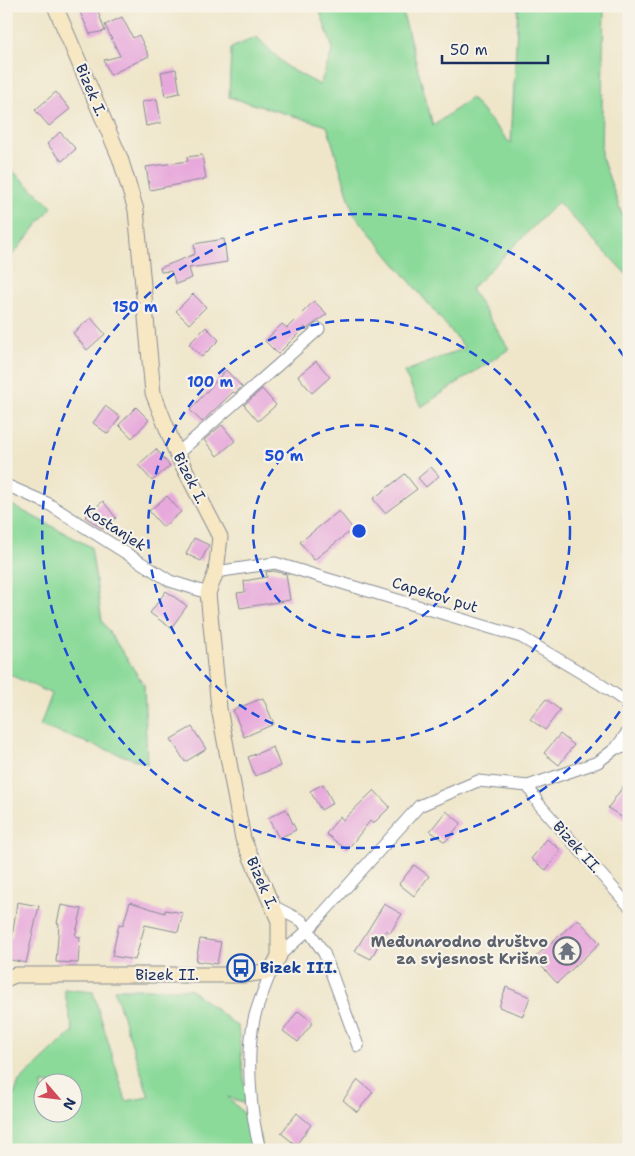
<svg xmlns="http://www.w3.org/2000/svg" width="635" height="1156" viewBox="0 0 635 1156" font-family="'Shantell Sans',sans-serif">
  <style>
    .green { fill: #8bda9a; stroke: #53847c; fill-rule: evenodd }
    .building { fill: #e7a9db }
    .lines { fill: none; stroke-linecap: round; stroke-linejoin: round }
    .street-casing { stroke: #858a94; stroke-width: 13 }
    .secondary-casing { stroke: #858a94; stroke-width: 17 }
    .street { stroke: #fff; stroke-width: 11 }
    .secondary { stroke: #f7e8c3; stroke-width: 15 }
    .ring { fill: none; stroke: #1d4ed8; stroke-width: 2.5; stroke-dasharray: 9 6 }
    .labels { text-anchor: middle; dominant-baseline: central; stroke-width: 4.5; stroke-linejoin: round; paint-order: stroke }
    .street-label { font-size: 15px; fill: #1b2f5e; stroke: #f7f3e8 }
    .worship-label { font-size: 15px; font-weight: bold; fill: #5b616d; stroke: #f7f3e8; text-anchor: end }
    .transit-label { font-size: 15px; font-weight: bold; fill: #164399; stroke: #f7f3e8; text-anchor: start }
    .centre { fill: #1d4ed8; stroke: #f7f3e8; stroke-width: 2.5 }
    .ring-label { font-size: 15px; text-anchor: middle; font-weight: bold; fill: #1d4ed8; stroke: #f7f3e8; stroke-width: 4.5; stroke-linejoin: round; paint-order: stroke }
  </style>
  <rect width="100%" height="100%" fill="#f7f3e8"/>
  <filter id="ink" filterUnits="userSpaceOnUse"><feTurbulence type="fractalNoise" baseFrequency=".02" numOctaves="2"/><feDisplacementMap in="SourceGraphic" scale="10" xChannelSelector="R" yChannelSelector="G"/><feConvolveMatrix kernelMatrix="1 2 1 2 8 2 1 2 1" color-interpolation-filters="sRGB"/></filter>
  <filter id="wash" filterUnits="userSpaceOnUse"><feTurbulence type="fractalNoise" baseFrequency=".0096" numOctaves="4" result="noise"/><feDisplacementMap in="SourceGraphic" scale="20" xChannelSelector="R" yChannelSelector="G"/><feGaussianBlur stdDeviation="1.12" result="paint"/><feColorMatrix in="noise" values="0 0 0 0 0 0 0 0 0 0 0 0 0 0 0 0 0 1.4 0 .05"/><feComposite in="paint" operator="in"/></filter>
  <g filter="url(#wash)">
    <rect width="100%" height="100%" fill="#efe6ca"/>
    <!-- green -->
    <path class="green" d="M 318,6 L 401,6 L 433,126 L 471,98 L 511,144 L 518,6 L 604,6 L 601,155 L 629,234 L 629,277 L 558,202 L 471,289 L 509,349 L 421,407 L 404,372 L 465,348 L 354,214 L 327,126 L 229,97 L 231,48 L 257,37 L 287,67 L 320,85 L 333,49 Z
      M 6,165 L 52,207 L 6,263 Z
      M 6,502 L 91,547 L 102,621 L 144,685 L 147,764 L 40,726 L 52,694 L 6,673 Z
      M 64,989 L 93,992 L 126,1101 L 149,1097 L 114,989 L 190,989 L 238,1027 L 247,1105 L 228,1097 L 257,1127 L 263,1150 L 6,1150 L 6,1117 L 19,1082 L 73,1031 ZM 42,1084 L 72,1084 L 72,1114 L 42,1114 Z"/>
    <g id="blocks">
      <!-- building -->
      <path class="building" d="M 92,6 L 96,6 L 105,31 L 90,34 L 80,12 Z
        M 122,17 L 133,38 L 139,35 L 149,56 L 110,75 L 104,60 L 120,56 L 105,25 Z
        M 176,69 L 180,93 L 165,96 L 161,72 Z
        M 56,92 L 70,109 L 49,126 L 35,110 Z
        M 157,99 L 161,123 L 146,126 L 142,102 Z
        M 60,132 L 76,149 L 62,161 L 47,144 Z
        M 202,155 L 206,179 L 150,190 L 146,167 L 188,161 L 187,157 Z
        M 224,239 L 227,262 L 189,268 L 192,278 L 176,284 L 171,271 L 161,272 L 160,268 L 195,254 L 194,244 Z
        M 193,294 L 206,307 L 189,324 L 176,311 Z
        M 314,301 L 327,314 L 307,329 L 305,327 L 278,354 L 265,341 L 282,324 L 287,328 Z
        M 91,318 L 105,334 L 87,350 L 73,333 Z
        M 206,327 L 219,340 L 202,357 L 189,344 Z
        M 316,361 L 330,377 L 312,393 L 298,376 Z
        M 226,370 L 242,387 L 235,393 L 233,392 L 202,422 L 190,410 Z
        M 262,389 L 276,405 L 258,421 L 244,405 Z
        M 105,406 L 120,417 L 108,434 L 93,423 Z
        M 136,407 L 149,420 L 132,438 L 119,425 Z
        M 222,425 L 235,441 L 217,456 L 204,440 Z
        M 156,449 L 170,466 L 152,481 L 138,465 Z
        M 431,467 L 439,476 L 426,487 L 418,478 Z
        M 405,474 L 417,489 L 385,513 L 373,499 Z
        M 167,496 L 181,512 L 163,527 L 149,511 Z
        M 103,501 L 116,518 L 103,529 L 85,517 Z
        M 339,511 L 353,529 L 314,560 L 300,542 Z
        M 194,538 L 209,545 L 201,561 L 186,554 Z
        M 274,571 L 286,574 L 290,600 L 240,608 L 237,593 L 245,592 L 244,581 L 267,577 L 266,572 Z
        M 166,591 L 187,606 L 171,628 L 150,613 Z
        M 263,698 L 274,724 L 244,737 L 233,710 Z
        M 546,699 L 560,710 L 545,730 L 530,719 Z
        M 192,727 L 206,749 L 185,762 L 171,739 Z
        M 560,734 L 574,745 L 559,765 L 544,753 Z
        M 273,747 L 280,766 L 255,776 L 248,757 Z
        M 629,778 L 629,822 L 608,808 Z
        M 323,784 L 333,803 L 321,810 L 310,791 Z
        M 374,790 L 390,807 L 373,824 L 370,821 L 347,850 L 326,834 L 340,816 L 343,820 Z
        M 286,809 L 296,830 L 279,838 L 268,818 Z
        M 446,811 L 461,823 L 445,842 L 430,831 Z
        M 547,839 L 561,850 L 546,870 L 531,859 Z
        M 414,865 L 429,876 L 414,896 L 399,884 Z
        M 17,902 L 39,906 L 26,963 L 6,959 L 6,937 L 12,938 Z
        M 130,902 L 165,913 L 165,910 L 183,913 L 178,932 L 145,925 L 135,960 L 112,956 L 119,924 L 123,925 Z
        M 384,904 L 402,914 L 390,933 L 386,930 L 371,959 L 355,951 Z
        M 61,905 L 82,909 L 75,936 L 80,937 L 78,963 L 56,962 L 59,924 L 57,923 Z
        M 578,919 L 600,943 L 557,983 L 534,958 Z
        M 200,939 L 221,942 L 217,964 L 196,961 Z
        M 506,987 L 530,997 L 523,1016 L 499,1007 Z
        M 298,1011 L 313,1022 L 298,1042 L 283,1031 Z
        M 358,1080 L 373,1092 L 357,1112 L 343,1100 Z
        M 297,1113 L 311,1125 L 296,1145 L 281,1133 Z"/>
    </g>
  </g>
  <g filter="url(#ink)">
    <use href="#blocks" fill-opacity="0" stroke="#858a94" stroke-width="1"/>
    <g class="lines">
      <!-- street casing -->
      <g class="street-casing">
        <path id="street" d="M 177,454 L 319,329
          M 6,485 L 47,503 L 170,581 L 208,593
          M 216,572 L 275,563 L 521,637 L 600,684 L 629,704
          M 616,748 L 629,730
          M 528,786 L 538,803 L 629,906
          M 273,906 L 302,921 L 324,953 L 358,1046
          M 279,956 L 309,929 L 419,806 L 478,781 L 528,786 L 598,762 L 616,748 L 629,747
          M 260,1150 C 250,1113 246,1056 254,1019 C 258,1003 265,987 271,971"/>
      </g>
      <!-- secondary casing -->
      <g class="secondary-casing">
        <path id="secondary" d="M 6,979 L 15,975 L 244,975 L 271,971 L 279,956 L 279,921 L 243,839 L 219,708 L 208,593 L 216,572 L 220,537 L 177,454 L 153,393 L 136,210 L 120,158 L 55,6"/>
      </g>
      <!-- street -->
      <use href="#street" class="street"/>
      <!-- secondary -->
      <use href="#secondary" class="secondary"/>
    </g>
  </g>
  <!-- distance rings -->
  <g class="ring">
    <circle cx="359" cy="531" r="106"/>
    <circle cx="359" cy="531" r="211"/>
    <path d="M628 699A317 317 0 1 1 628 363"/>
  </g>
  <!-- icons -->
  <defs>
    <g id="temple-ring" transform="scale(1.4375)"><circle r="9.5" fill="#f7f3e8" stroke="#6b7280" stroke-width="1.5"/><path d="M0-6L5-2H3V0L6.5 2.5H4V6H1.5V3h-3V6H-4V2.5H-6.5L-3 0V-2H-5Z" fill="#6b7280"/></g>
    <g id="bus-ring" transform="scale(1.4375)"><circle r="9.5" fill="#f7f3e8" stroke="#1a4fb4" stroke-width="1.5"/><path d="M-5-6H5V4H4V6H2V4H-2V6H-4V4H-5ZM-3.5-4V0h7V-4ZM-3.5 1.2v1.5H-2V1.2ZM2 1.2v1.5H3.5V1.2Z" fill="#1a4fb4"/></g>
  </defs>
  <g fill-rule="evenodd">
    <use href="#temple-ring" x="567" y="951"/>
    <use href="#bus-ring" x="241" y="968"/>
  </g>
  <g class="labels">
    <!-- street labels -->
    <g class="street-label">
      <text transform="translate(91 90) rotate(67)">Bizek I.</text>
      <text transform="translate(190 478) rotate(63)">Bizek I.</text>
      <text transform="translate(115 528) rotate(33)">Kostanjek</text>
      <text transform="translate(435 595) rotate(17)">Capekov put</text>
      <text transform="translate(577 847) rotate(48)">Bizek II.</text>
      <text transform="translate(262 883) rotate(66)">Bizek I.</text>
      <text x="167" y="975">Bizek II.</text>
    </g>
    <!-- worship labels -->
    <g class="worship-label">
      <text x="548" y="942">Međunarodno društvo<tspan x="548" dy="17">za svjesnost Krišne</tspan></text>
    </g>
    <!-- transit labels -->
    <g class="transit-label">
      <text x="260" y="968">Bizek III.</text>
    </g>
  </g>
  <circle cx="359" cy="531" r="8" class="centre"/>
  <g class="ring-label">
    <text x="135" y="312">150 m</text>
    <text x="210" y="387">100 m</text>
    <text x="284" y="461">50 m</text>
  </g>
  <!-- margin -->
  <rect width="635" height="1156" fill="none" stroke="#f7f3e8" stroke-width="25"/>
  <!-- north arrow -->
  <g transform="translate(58 1098) rotate(118)"><circle r="24" fill="#f7f3e8" stroke="#9fa5b1"/>
  <path d="M0-4L9 19L0 12L-9 19Z" fill="#d1495b"/>
  <text y="-8" font-size="14" font-weight="bold" text-anchor="middle" fill="#1b2f5e">N</text>
  </g>
  <!-- scale -->
  <path d="M442 55v8h106v-8" fill="none" stroke="#1b2f5e" stroke-width="2.5"/>
  <text x="450" y="55" font-size="15" fill="#1b2f5e" stroke="#f7f3e8" stroke-width="4" paint-order="stroke">50 m</text>
</svg>
